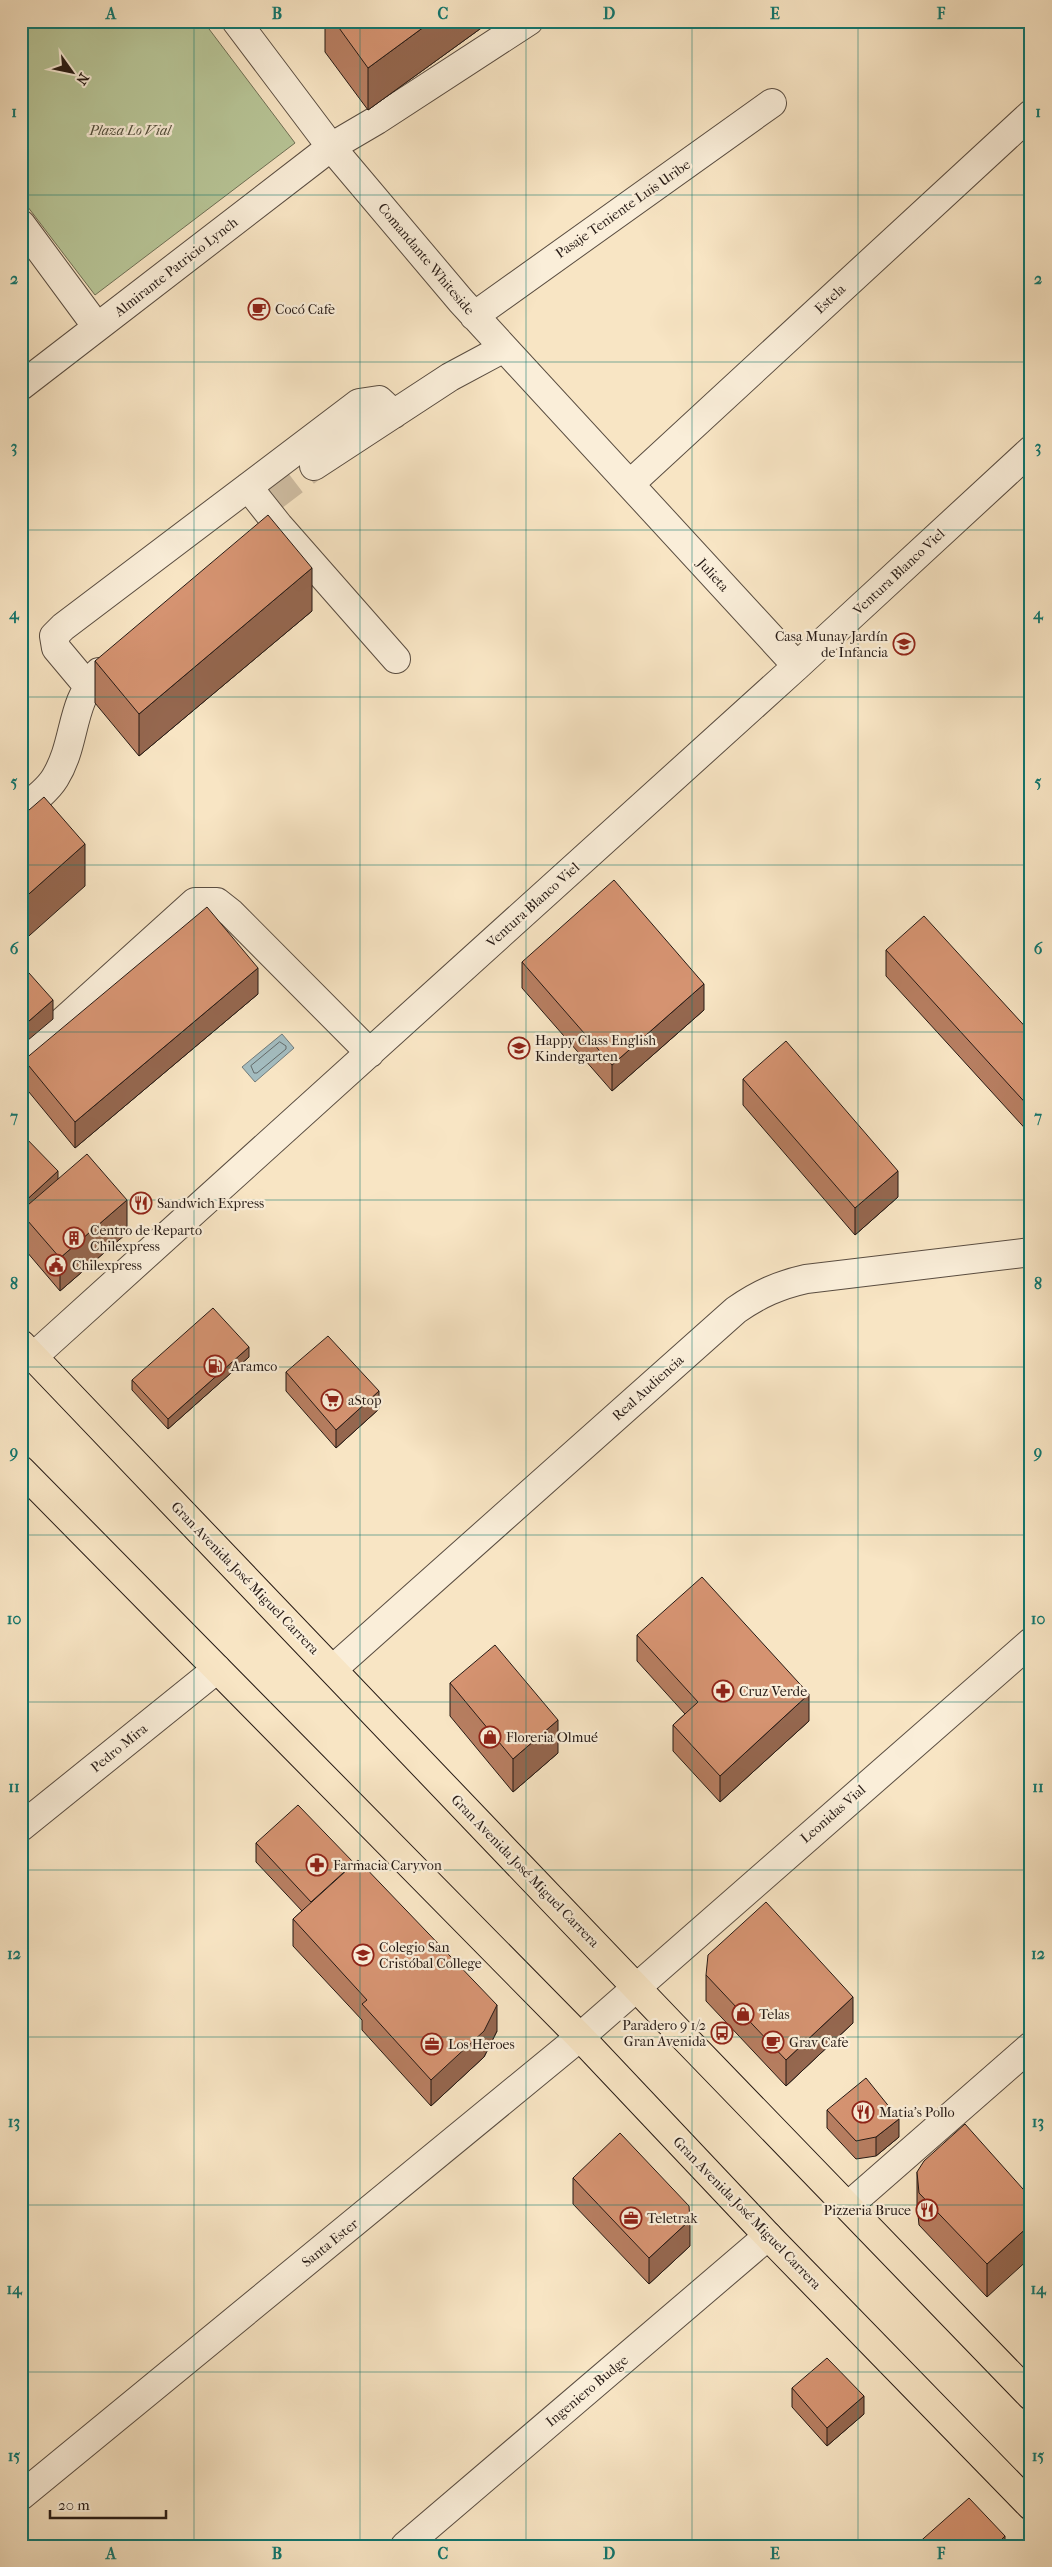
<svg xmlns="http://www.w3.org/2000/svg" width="1052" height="2567" viewBox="0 0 1052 2567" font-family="'IM FELL French Canon',serif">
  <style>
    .green { fill: #b8c698; stroke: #6f7056 }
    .water { fill: #a3bcbf; stroke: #717b7b }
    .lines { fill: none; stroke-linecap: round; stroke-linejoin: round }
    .shore { stroke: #646b6a; stroke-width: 1 }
    .minor-tunnel { stroke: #cebca1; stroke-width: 28; stroke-dasharray: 28 14; stroke-linecap: butt }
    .minor-casing { stroke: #5a4d41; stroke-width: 30 }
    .major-casing { stroke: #261a15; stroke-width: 30 }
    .minor { stroke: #faeed9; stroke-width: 28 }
    .major { stroke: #f8e5c4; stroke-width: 28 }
    .wall { fill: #b77e61; stroke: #261a15 }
    .shaded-wall { fill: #95674f; stroke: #261a15 }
    .building { fill: #d59371; stroke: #261a15 }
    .grid { fill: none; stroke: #0f766e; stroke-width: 1; stroke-opacity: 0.55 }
    .labels { text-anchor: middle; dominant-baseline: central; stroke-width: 4.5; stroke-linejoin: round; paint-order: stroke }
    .park-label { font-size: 14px; font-style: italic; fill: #524e3c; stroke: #faeed9 }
    .street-label { font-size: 14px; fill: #261a15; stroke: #faeed9 }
    .poi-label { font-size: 14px; fill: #261a15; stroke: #faeed9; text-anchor: start }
    .neatline { fill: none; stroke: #0f766e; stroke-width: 2 }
    .grid-label { font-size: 16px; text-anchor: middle; font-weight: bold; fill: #0f766e }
  </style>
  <rect width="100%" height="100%" fill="#f8e5c4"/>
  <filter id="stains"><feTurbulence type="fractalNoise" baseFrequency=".004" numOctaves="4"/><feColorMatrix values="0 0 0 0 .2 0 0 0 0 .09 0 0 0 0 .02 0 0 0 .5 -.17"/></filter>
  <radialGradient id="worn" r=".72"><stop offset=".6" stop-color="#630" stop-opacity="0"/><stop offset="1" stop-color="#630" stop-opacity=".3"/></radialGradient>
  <!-- green -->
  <path class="green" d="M 21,21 L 203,21 L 295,143 L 95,295 L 21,198 Z"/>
  <!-- water -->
  <path class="water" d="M 282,1034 L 294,1048 L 255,1082 L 242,1067 Z"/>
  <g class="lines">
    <!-- shore -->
    <path class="shore" d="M 280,1042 L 286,1046 L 286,1049 L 257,1073 L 254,1073 L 251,1066 Z"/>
    <!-- minor-tunnel -->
    <path class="minor-tunnel" d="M 272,498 L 314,466"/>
    <!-- minor casing -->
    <g class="minor-casing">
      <path id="minor" d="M 236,21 L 331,147 L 461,301 L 797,666
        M 21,224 L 97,327
        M 474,316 L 772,103
        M 21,386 L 331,147 L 377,120 L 529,21
        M 314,466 L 450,377 L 504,348
        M 630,484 L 1031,114
        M 248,487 L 279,526 L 396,659
        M 87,685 L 56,648 L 54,636 L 63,627 L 359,403 L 379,400 L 394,414
        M 21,810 C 33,801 47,791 55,778 C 77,742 69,705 99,672
        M 21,1059 L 195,902 L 217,902 L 231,913 L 370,1053
        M 33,1357 L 797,666 L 1031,450
        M 333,1669 L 736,1310 C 759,1294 779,1285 806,1279 L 1031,1252
        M 21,1827 L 217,1669
        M 848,2206 L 1031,2046
        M 21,2496 L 580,2037 L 1031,1642
        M 405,2546 L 768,2236"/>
    </g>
    <!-- major casing -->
    <g class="major-casing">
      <path id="major" d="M 21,1344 L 673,2026 L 1031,2396
        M 21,1470 L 580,2037 L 768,2236 L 1031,2506"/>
    </g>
    <!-- minor -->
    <use href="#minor" class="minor"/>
    <!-- major -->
    <use href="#major" class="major"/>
  </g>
  <!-- wall -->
  <path class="wall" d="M 325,21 L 491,21 L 368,110 L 325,52 Z
    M 312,611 L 139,756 L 95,703 L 95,661 Z
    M 886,950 L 1031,1033 L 1031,1135 L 886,976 Z
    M 522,962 L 704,1010 L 612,1091 L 522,988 Z
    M 258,994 L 75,1148 L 24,1086 L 24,1060 Z
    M 743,1079 L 898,1197 L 855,1235 L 743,1105 Z
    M 21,1133 L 58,1179 L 127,1233 L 60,1291 L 21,1245 Z
    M 249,1357 L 168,1429 L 132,1390 L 132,1380 Z
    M 286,1372 L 379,1409 L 336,1448 L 286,1391 Z
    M 637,1635 L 809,1721 L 720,1802 L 673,1751 L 673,1725 L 685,1714 L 637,1661 Z
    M 450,1683 L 558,1753 L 513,1792 L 450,1716 Z
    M 256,1843 L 497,2031 L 484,2057 L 431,2106 L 362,2030 L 362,2020 L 293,1946 L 293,1919 L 302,1911 L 256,1862 Z
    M 706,1975 L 853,2023 L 786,2086 L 706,2001 Z
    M 827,2110 L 899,2137 L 876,2156 L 856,2159 L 827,2128 Z
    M 917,2172 L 1031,2198 L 987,2297 L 919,2225 L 917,2205 Z
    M 573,2178 L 690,2246 L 649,2284 L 573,2204 Z
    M 792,2388 L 864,2414 L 827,2446 L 792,2407 Z"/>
  <!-- shaded-wall -->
  <path class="shaded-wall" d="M 432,21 L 491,21 L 368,110 L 368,68 Z
    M 312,568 L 312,611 L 139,756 L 139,714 Z
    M 85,844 L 85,886 L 21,943 L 21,901 Z
    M 258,968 L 258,994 L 75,1148 L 75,1122 Z
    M 704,984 L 704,1010 L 612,1091 L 612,1065 Z
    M 53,1000 L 53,1019 L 21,1046 L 21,1028 Z
    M 58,1171 L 58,1197 L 21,1213 L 21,1205 Z
    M 898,1171 L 898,1197 L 855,1235 L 855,1208 Z
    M 127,1200 L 127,1233 L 60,1291 L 60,1258 Z
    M 249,1347 L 249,1357 L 168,1429 L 168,1419 Z
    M 379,1391 L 379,1409 L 336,1448 L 336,1430 Z
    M 809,1694 L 809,1721 L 720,1802 L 720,1776 Z
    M 558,1720 L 558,1753 L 513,1792 L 513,1759 Z
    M 853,1997 L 853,2023 L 786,2086 L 786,2060 Z
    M 497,2005 L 497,2031 L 484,2057 L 431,2106 L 431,2080 Z
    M 899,2119 L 899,2137 L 876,2156 L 876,2137 Z
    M 690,2220 L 690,2246 L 649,2284 L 649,2258 Z
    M 1031,2224 L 1031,2257 L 987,2297 L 987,2264 Z
    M 864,2396 L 864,2414 L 827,2446 L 827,2428 Z
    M 1005,2536 L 1005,2546 L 995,2546 Z"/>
  <!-- building -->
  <path class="building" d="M 334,21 L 432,21 L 368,68 Z
    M 268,515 L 312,568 L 139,714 L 95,661 Z
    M 44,797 L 85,844 L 21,901 L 21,817 Z
    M 614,880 L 704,984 L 612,1065 L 522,962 Z
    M 207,907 L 258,968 L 75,1122 L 24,1060 Z
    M 924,916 L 1031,1033 L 1031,1109 L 886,950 Z
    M 21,964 L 53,1000 L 21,1028 Z
    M 786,1041 L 898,1171 L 855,1208 L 743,1079 Z
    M 21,1133 L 58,1171 L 21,1205 Z
    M 87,1154 L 127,1200 L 60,1258 L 21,1213 L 21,1211 Z
    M 213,1308 L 249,1347 L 168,1419 L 132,1380 Z
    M 328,1336 L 379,1391 L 336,1430 L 286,1372 Z
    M 702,1577 L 809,1694 L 720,1776 L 673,1725 L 698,1702 L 637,1635 Z
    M 495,1645 L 558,1720 L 513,1759 L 450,1683 Z
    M 298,1805 L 354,1863 L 311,1902 L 256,1843 Z
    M 358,1860 L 497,2005 L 484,2031 L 431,2080 L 362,2004 L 367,2000 L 293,1919 Z
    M 766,1902 L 853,1997 L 786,2060 L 706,1975 L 708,1955 Z
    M 866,2078 L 899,2119 L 876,2137 L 856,2141 L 827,2110 Z
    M 965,2124 L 1031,2198 L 1031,2224 L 987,2264 L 919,2193 L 917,2172 L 924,2161 Z
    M 620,2133 L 689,2206 L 690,2220 L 649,2258 L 573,2178 Z
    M 827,2358 L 864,2396 L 827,2428 L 792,2388 Z
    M 969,2498 L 1005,2536 L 995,2546 L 915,2546 Z"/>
  <!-- grid -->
  <path class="grid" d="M 194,21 L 194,2546M 360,21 L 360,2546M 526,21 L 526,2546M 692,21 L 692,2546M 858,21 L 858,2546M 21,195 L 1031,195M 21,362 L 1031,362M 21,530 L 1031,530M 21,697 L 1031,697M 21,865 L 1031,865M 21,1032 L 1031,1032M 21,1200 L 1031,1200M 21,1367 L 1031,1367M 21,1535 L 1031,1535M 21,1702 L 1031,1702M 21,1870 L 1031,1870M 21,2037 L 1031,2037M 21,2205 L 1031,2205M 21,2372 L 1031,2372"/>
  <!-- icons -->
  <defs>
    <g id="cafe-ring" transform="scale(1.125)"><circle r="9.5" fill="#faeed9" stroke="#8f2418" stroke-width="1.5"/><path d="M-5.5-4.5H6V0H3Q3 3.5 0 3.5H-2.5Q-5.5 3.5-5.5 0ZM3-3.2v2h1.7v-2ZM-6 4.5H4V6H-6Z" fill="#8f2418"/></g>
    <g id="school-ring" transform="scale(1.125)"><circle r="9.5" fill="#faeed9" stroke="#8f2418" stroke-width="1.5"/><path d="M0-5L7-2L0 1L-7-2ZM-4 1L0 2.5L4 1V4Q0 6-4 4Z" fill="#8f2418"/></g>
    <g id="restaurant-ring" transform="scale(1.125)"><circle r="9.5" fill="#faeed9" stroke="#8f2418" stroke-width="1.5"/><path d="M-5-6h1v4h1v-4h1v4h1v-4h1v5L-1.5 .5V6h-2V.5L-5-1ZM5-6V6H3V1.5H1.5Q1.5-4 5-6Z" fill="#8f2418"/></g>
    <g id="building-ring" transform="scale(1.125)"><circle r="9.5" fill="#faeed9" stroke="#8f2418" stroke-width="1.5"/><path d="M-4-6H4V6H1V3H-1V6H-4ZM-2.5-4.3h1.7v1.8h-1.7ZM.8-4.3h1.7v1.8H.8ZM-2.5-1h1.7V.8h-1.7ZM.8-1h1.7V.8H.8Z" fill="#8f2418"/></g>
    <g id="civic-ring" transform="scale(1.125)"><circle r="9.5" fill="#faeed9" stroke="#8f2418" stroke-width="1.5"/><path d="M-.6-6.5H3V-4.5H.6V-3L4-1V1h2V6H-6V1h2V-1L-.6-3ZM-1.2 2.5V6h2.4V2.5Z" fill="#8f2418"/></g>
    <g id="fuel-ring" transform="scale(1.125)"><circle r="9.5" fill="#faeed9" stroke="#8f2418" stroke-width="1.5"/><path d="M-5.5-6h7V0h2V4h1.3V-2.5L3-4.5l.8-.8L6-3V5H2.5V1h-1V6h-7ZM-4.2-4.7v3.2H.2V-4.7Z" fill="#8f2418"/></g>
    <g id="supermarket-ring" transform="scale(1.125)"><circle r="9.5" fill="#faeed9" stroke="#8f2418" stroke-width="1.5"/><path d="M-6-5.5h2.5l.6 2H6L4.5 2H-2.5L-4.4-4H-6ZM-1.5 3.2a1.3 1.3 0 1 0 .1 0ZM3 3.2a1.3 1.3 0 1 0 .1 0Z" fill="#8f2418"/></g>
    <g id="pharmacy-ring" transform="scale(1.125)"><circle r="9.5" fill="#faeed9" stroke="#8f2418" stroke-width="1.5"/><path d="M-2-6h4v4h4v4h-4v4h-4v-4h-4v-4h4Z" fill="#8f2418"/></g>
    <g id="shop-ring" transform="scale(1.125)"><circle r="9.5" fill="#faeed9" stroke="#8f2418" stroke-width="1.5"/><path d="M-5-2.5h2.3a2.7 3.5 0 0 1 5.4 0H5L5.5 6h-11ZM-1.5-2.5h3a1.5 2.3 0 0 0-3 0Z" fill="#8f2418"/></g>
    <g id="bus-ring" transform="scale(1.125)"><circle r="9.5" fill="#faeed9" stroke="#8f2418" stroke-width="1.5"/><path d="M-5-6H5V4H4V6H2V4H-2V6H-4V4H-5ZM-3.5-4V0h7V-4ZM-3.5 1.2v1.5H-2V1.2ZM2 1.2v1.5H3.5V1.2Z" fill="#8f2418"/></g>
    <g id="office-ring" transform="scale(1.125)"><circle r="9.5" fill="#faeed9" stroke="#8f2418" stroke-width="1.5"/><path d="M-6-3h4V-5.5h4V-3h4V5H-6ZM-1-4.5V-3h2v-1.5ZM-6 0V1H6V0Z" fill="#8f2418"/></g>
  </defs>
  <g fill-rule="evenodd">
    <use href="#cafe-ring" x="259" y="309"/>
    <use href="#school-ring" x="904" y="644"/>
    <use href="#school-ring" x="519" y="1048"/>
    <use href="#restaurant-ring" x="141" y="1203"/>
    <use href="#building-ring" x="74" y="1238"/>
    <use href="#civic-ring" x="56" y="1265"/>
    <use href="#fuel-ring" x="215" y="1366"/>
    <use href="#supermarket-ring" x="332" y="1400"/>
    <use href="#pharmacy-ring" x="723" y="1691"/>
    <use href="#shop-ring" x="490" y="1737"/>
    <use href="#pharmacy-ring" x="317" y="1865"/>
    <use href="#school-ring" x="363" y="1955"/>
    <use href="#shop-ring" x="743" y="2014"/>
    <use href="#bus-ring" x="722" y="2033"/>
    <use href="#cafe-ring" x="773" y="2042"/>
    <use href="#office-ring" x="432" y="2044"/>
    <use href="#restaurant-ring" x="863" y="2112"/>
    <use href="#restaurant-ring" x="927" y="2210"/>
    <use href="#office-ring" x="631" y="2218"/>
  </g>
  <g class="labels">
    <!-- park labels -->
    <g class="park-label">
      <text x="130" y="130">Plaza Lo Vial</text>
    </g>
    <!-- street labels -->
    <g class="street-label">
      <text transform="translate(623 209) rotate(-35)">Pasaje Teniente Luis Uribe</text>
      <text transform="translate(426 259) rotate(50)">Comandante Whiteside</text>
      <text transform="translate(176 267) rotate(-38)">Almirante Patricio Lynch</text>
      <text transform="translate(830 299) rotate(-43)">Estela</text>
      <text transform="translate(899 572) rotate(-43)">Ventura Blanco Viel</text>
      <text transform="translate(713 575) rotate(48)">Julieta</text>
      <text transform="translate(533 905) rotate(-42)">Ventura Blanco Viel</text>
      <text transform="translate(648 1388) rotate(-42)">Real Audiencia</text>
      <text transform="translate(245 1578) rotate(46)">Gran Avenida José Miguel Carrera</text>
      <text transform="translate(119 1748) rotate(-39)">Pedro Mira</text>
      <text transform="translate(833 1814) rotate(-41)">Leonidas Vial</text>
      <text transform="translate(525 1871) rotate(46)">Gran Avenida José Miguel Carrera</text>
      <text transform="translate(747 2213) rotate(46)">Gran Avenida José Miguel Carrera</text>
      <text transform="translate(330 2243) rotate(-39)">Santa Ester</text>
      <text transform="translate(587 2391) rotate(-40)">Ingeniero Budge</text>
    </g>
    <!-- poi labels -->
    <g class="poi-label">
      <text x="275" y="309">Cocó Cafe</text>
      <text x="888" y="636" text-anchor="end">Casa Munay Jardín<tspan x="888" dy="16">de Infancia</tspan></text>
      <text x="535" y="1040">Happy Class English<tspan x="535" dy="16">Kindergarten</tspan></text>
      <text x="157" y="1203">Sandwich Express</text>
      <text x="90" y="1230">Centro de Reparto<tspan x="90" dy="16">Chilexpress</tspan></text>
      <text x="72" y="1265">Chilexpress</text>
      <text x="231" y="1366">Aramco</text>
      <text x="348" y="1400">aStop</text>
      <text x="739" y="1691">Cruz Verde</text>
      <text x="506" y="1737">Floreria Olmué</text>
      <text x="333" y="1865">Farmacia Caryvon</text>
      <text x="379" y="1947">Colegio San<tspan x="379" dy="16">Cristóbal College</tspan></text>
      <text x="759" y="2014">Telas</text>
      <text x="706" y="2025" text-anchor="end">Paradero 9 1/2<tspan x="706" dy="16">Gran Avenida</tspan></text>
      <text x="789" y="2042">Grav Cafe</text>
      <text x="448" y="2044">Los Heroes</text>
      <text x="879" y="2112">Matia's Pollo</text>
      <text x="911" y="2210" text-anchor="end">Pizzeria Bruce</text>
      <text x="647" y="2218">Teletrak</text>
    </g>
  </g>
  <!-- margin -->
  <rect width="1052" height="2567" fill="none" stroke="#f8e5c4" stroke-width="55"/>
  <!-- north arrow -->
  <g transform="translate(72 72) rotate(123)" stroke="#faeed9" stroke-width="4" paint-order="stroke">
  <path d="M0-4L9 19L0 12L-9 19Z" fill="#261a15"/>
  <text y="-8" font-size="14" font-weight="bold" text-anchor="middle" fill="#261a15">N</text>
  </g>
  <!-- scale -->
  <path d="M50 2510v8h116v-8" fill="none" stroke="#261a15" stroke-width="2.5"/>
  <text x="58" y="2510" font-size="15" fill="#261a15" stroke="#faeed9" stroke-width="4" paint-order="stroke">20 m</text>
  <rect x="28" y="28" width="996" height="2512" class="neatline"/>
  <g class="grid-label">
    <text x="111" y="19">A</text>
    <text x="277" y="19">B</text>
    <text x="443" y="19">C</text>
    <text x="609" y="19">D</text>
    <text x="775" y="19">E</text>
    <text x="941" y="19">F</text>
    <text x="14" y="117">1</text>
    <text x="1038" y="117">1</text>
    <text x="14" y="284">2</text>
    <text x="1038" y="284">2</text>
    <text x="14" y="452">3</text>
    <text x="1038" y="452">3</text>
    <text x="14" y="619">4</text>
    <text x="1038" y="619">4</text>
    <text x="14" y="787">5</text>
    <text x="1038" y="787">5</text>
    <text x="14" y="954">6</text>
    <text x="1038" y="954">6</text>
    <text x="14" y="1122">7</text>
    <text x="1038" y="1122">7</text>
    <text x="14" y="1289">8</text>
    <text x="1038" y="1289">8</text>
    <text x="14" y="1457">9</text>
    <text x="1038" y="1457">9</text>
    <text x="14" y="1624">10</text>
    <text x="1038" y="1624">10</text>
    <text x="14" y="1792">11</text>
    <text x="1038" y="1792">11</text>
    <text x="14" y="1959">12</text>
    <text x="1038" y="1959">12</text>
    <text x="14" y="2127">13</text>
    <text x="1038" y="2127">13</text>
    <text x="14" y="2294">14</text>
    <text x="1038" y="2294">14</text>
    <text x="14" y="2461">15</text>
    <text x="1038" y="2461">15</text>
    <text x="111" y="2559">A</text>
    <text x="277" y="2559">B</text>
    <text x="443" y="2559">C</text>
    <text x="609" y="2559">D</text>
    <text x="775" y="2559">E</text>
    <text x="941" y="2559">F</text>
  </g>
  <rect width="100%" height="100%" filter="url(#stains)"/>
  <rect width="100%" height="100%" fill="url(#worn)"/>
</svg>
